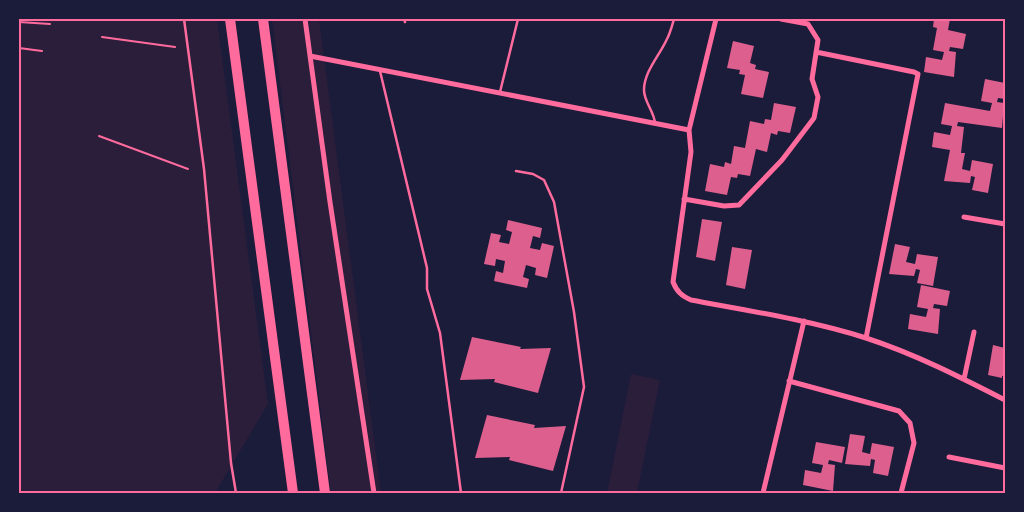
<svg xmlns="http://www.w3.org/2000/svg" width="1024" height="512" viewBox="0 0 1024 512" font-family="'Space Grotesk',sans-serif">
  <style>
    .green { fill: #2a1e3b }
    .building { fill: #dd5f8e }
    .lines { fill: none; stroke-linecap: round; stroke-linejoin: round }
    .path { stroke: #ff6b9d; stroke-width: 2 }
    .service { stroke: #ff6b9d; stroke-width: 2.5 }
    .minor { stroke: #ff6b9d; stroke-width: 5 }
    .motorway { stroke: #ff6b9d; stroke-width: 10 }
    .neatline { fill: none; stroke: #ff6b9d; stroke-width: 2 }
  </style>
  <rect width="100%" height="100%" fill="#1b1b3a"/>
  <!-- green -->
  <path class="green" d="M 19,19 L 217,19 L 268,404 L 215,493 L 19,493 Z
    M 272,19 L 319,19 L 381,493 L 331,493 Z
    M 631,374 L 660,380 L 637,493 L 607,493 Z"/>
  <!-- building -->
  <path class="building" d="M 934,19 L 950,19 L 948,30 L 966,34 L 963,49 L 950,47 L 949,51 L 956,52 L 954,77 L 924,72 L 926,57 L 942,60 L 944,52 L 933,50 L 937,28 L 933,27 Z
    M 733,41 L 754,46 L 750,63 L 756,65 L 755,69 L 769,72 L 763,98 L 741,94 L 745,75 L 739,74 L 740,70 L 727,68 Z
    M 985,79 L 1005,83 L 1005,99 L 998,98 L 997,102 L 1004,103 L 1002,128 L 958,122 L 957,126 L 964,127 L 961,153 L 965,153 L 962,169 L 970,171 L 972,160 L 993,164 L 988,193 L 972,190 L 975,177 L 971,176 L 970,183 L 944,181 L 950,150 L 932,147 L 934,132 L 950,135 L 952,126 L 941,124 L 945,103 L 990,111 L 992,103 L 981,101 Z
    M 774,103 L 796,107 L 790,133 L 778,131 L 777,135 L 771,133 L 767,152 L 756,149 L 750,176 L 738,174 L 737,178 L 731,177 L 727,195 L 705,191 L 710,164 L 724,167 L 725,162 L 731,164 L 734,146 L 745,148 L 750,121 L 764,124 L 765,119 L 771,120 Z
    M 702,219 L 722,222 L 715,261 L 696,257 Z
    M 508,220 L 542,228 L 540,238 L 533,236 L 530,248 L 540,250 L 542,243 L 554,246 L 547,278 L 535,275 L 536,268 L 526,265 L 523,277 L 529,279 L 527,288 L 494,281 L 496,271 L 503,273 L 505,261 L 496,259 L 495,266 L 484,264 L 491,233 L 501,235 L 499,242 L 509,244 L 512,232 L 506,230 Z
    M 895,244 L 910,247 L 906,262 L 915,264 L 917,254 L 938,257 L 933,286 L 917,283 L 920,270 L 916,269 L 914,276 L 889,274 Z
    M 732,247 L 752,250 L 745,289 L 726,285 Z
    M 921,285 L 950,291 L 947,306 L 934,304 L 933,308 L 940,309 L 938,334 L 908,329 L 910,314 L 926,317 L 928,309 L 917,307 Z
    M 472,337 L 521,347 L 520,349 L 551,348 L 538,393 L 494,382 L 495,379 L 460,380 Z
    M 993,345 L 1005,348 L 1005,376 L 1002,376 L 1002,378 L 988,375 Z
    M 487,415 L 535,425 L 534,428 L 566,426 L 553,471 L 509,460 L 510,457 L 475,458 Z
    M 850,434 L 865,436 L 862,452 L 870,454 L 872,443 L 894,447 L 888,476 L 873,473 L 875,460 L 871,459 L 870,466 L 845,464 Z
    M 816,442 L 845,447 L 842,463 L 829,460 L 828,464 L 835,465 L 833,491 L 803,485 L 805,470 L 821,473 L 823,465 L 812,463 Z"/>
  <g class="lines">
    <!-- path -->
    <path class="path" d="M 19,22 L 50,24
      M 102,37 L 175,47
      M 19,48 L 42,51
      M 99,136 L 188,169"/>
    <!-- service -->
    <path class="service" d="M 184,19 L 204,169 L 231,463 L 236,493
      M 404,19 L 405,22
      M 380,71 L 427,268 L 427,289 L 440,333 L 461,493
      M 500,92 L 518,19
      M 655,123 C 654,111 644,102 644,90 C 644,72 659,56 666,41 C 670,34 672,26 674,19
      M 516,171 L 533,174 L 544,180 L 554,202 L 574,312 L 584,387 L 561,493"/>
    <!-- minor -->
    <path class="minor" d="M 305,19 L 330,202 L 374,493
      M 716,19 L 689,130 L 691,152 L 673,282 C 677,292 682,296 691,300 C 750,311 809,320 866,338 C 915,354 960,377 1005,400
      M 816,52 L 914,72 L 918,74 L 866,338
      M 310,56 L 689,130
      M 684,199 L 724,206 L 739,205 L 782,160 L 814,118 L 818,97 L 812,79 L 818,40 L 808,24 L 781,19
      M 964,217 L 1005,224
      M 964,379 L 974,332
      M 789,381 L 899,411 L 910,423 L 914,443 L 901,493
      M 949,457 L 1005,468
      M 763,493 L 804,321"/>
    <!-- motorway -->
    <path class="motorway" d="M 230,19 L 293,493
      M 263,19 L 325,493"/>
  </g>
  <!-- border -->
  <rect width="1024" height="512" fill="none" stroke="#1b1b3a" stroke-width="40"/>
  <rect x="20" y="20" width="984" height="472" class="neatline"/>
</svg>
